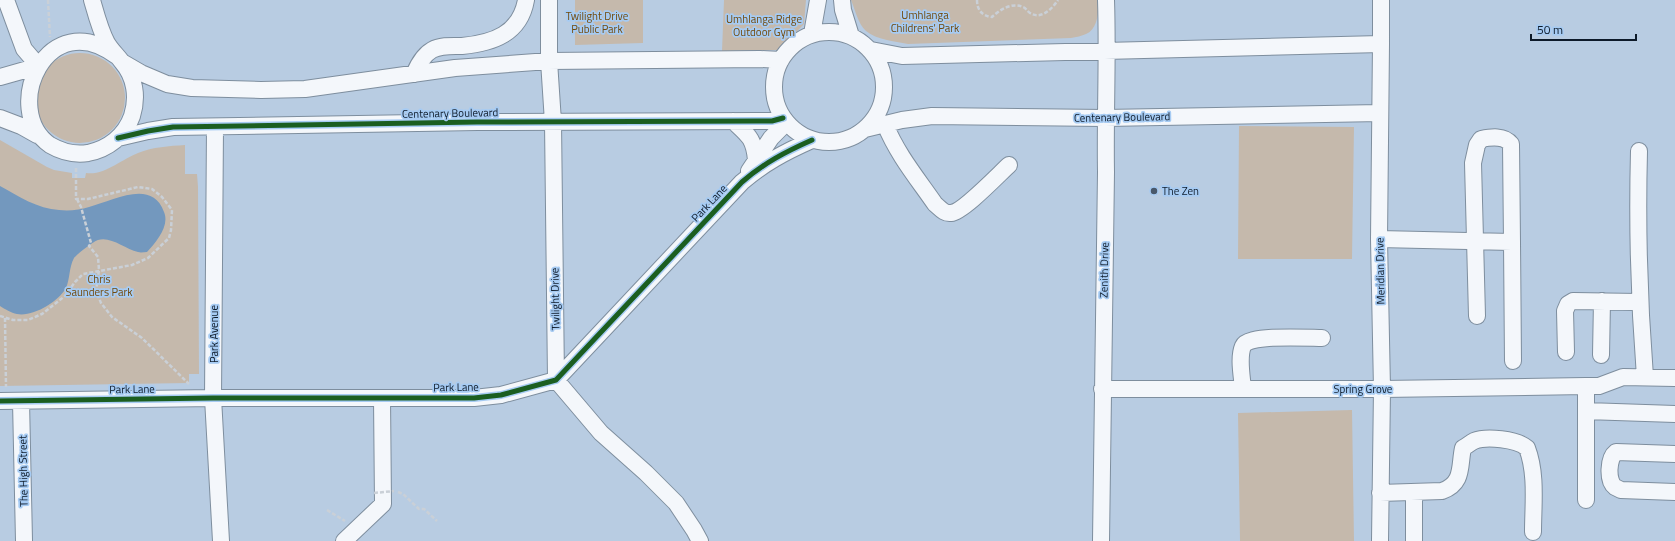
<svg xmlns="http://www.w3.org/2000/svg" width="1675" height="541" viewBox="0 0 1675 541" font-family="'Titillium Web',sans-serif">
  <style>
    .green { fill: #c5b9ac }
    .water { fill: #7398be }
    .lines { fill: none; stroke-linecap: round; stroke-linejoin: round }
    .minor-casing { stroke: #7e8e9e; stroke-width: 18 }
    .path { stroke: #cad0d7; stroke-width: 2.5; stroke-dasharray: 4 2; stroke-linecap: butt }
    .minor { stroke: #f4f7fb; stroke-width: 16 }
    .path-bridge { stroke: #cad0d7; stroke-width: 2.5; stroke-dasharray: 4 2; stroke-linecap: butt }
    .cycleway-casing { stroke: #a6cbf3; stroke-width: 8 }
    .cycleway { stroke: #1b5e20; stroke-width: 5 }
    .poi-dot { fill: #49586a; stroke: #a6cbf3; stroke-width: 1.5 }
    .labels { text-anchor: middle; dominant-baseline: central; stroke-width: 3.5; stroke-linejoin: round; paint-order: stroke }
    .park-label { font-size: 11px; fill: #72490a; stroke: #a6cbf3 }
    .street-label { font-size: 11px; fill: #0d1a29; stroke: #a6cbf3 }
    .poi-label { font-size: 11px; fill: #0d1a29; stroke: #a6cbf3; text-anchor: start }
  </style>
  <rect width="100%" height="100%" fill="#b8cce2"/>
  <!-- green -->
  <path class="green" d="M 575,0 L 643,0 L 643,43 L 575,45 Z
    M 724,0 L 806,0 L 804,24 L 779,50 L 722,51 Z
    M 851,0 L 1098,0 C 1099,11 1098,29 1086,34 C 1082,36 1076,37 1071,38 L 908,44 C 894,41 877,40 866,31 C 858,24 855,9 851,0 Z
    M35 98a45 45 0 1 1 90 0a45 45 0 1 1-90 0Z
    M 1239,126 L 1354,127 L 1352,259 L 1238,259 Z
    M 0,140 L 47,167 L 54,170 L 72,173 L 72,178 L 85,178 L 86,173 C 104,176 122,159 138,153 C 153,147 169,146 185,145 L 185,174 L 197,174 L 198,187 L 199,374 L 189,374 L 189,383 L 0,386 Z
    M 1352,410 L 1354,541 L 1240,541 L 1238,413 Z"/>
  <!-- water -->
  <path class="water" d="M 0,186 C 18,196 38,209 59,210 C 69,211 80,210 89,207 C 113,201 152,178 164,212 C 170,226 156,242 147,252 C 144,252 141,253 138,252 C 125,249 111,236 98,240 C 94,241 76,255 74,258 C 69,267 70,279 66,288 C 58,302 33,317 17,314 C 11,313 5,309 0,306 Z"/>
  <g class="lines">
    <!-- minor casing -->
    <g class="minor-casing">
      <path id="minor" d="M 6,0 L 24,49 L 36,63
        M 92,0 C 96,14 100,30 107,43 C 111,50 117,55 122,62 C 135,77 138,97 132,116 C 125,136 108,149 88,153 C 75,155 62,152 50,145 C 0,110 47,2 118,57
        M 549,0 L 549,61 L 553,122 L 556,380 L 601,433 L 646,473 L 676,503 L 694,530 L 700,541
        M 842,0 L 843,10 L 851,36
        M774 87a55 55 0 1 1 110 0a55 55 0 1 1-110 0Z
        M 812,34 L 818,0
        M 871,50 L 902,56 L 1381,44
        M 122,62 L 141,73 L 167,84 L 192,88 L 261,90 L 305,89 L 455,68 L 549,61 L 760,59 L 781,60
        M 414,74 C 418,65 423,55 432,50 C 441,45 453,46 462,46 C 493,43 520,34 526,0
        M 0,77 L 32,68
        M 0,118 L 21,126 L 37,135
        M 733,121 C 748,135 754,138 756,160
        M 885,124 C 897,154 917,178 935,204 C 940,208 944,214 951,213 C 963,212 999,174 1009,165
        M 215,127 L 213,398 L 221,541
        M 865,129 L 902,120 L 932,116 L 1105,118 L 1380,113
        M 118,138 L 148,131 L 173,127 L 477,122 L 759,121 L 772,121 L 783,118
        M 1639,151 C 1637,227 1639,301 1645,377
        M 749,171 L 771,138 L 786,123
        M 1379,239 L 1512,242 L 1513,361
        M 1477,316 L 1473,163 L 1477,145 L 1481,139 C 1491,137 1504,135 1511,144 L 1512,242
        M 1566,352 L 1565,311 L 1568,304 L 1573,301 L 1639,302
        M 1601,355 L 1602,301
        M 1586,386 L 1586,500
        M 1102,389 L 1382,389 L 1586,386 L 1599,386 L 1623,377 L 1675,378
        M 1243,389 C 1242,376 1238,358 1243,346 C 1248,334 1310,338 1322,338
        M 0,401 L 213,398 L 474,398 L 501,395 L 556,380 L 742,182 C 764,163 785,152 812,140
        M 21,401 L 24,541
        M 1586,411 L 1675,414
        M 1675,454 L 1616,452 C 1608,458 1607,481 1615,487 C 1617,488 1619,489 1621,490 L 1675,492
        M 1380,493 L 1442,491 C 1464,483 1459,466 1463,448 C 1467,446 1470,443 1474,441 C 1486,436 1517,439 1527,448 C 1537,474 1533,505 1533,532
        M 344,541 L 383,504 L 382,398
        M 1101,541 L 1106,172 C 1105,114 1108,57 1106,0
        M 1380,541 L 1382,389 L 1379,239 L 1381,44 L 1381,0
        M 1414,541 L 1414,493"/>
    </g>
    <!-- path -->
    <path class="path" d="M 48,0 L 50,37
      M 977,0 C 977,10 982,16 992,17 C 999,10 1012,2 1023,7 C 1026,8 1027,11 1030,13 C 1041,20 1052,9 1058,0
      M 77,199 L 81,207 L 91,243 L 89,246 L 98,257 L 99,270 L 96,291 L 101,303 L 112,317 L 142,338 L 189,384
      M 0,316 L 13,320 L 28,320 L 42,314 L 65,296 L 75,282 L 83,274 L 132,265 L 148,258 L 169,238 L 171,230 L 172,210 L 162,197 L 152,189 L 138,187 L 88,199 L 76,199 L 76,168
      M 5,318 L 6,387
      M 398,492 L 403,494 L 419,509 L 424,509 L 437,521
      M 327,510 L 345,521"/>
    <!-- minor -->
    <use href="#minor" class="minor"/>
    <!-- path-bridge -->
    <path class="path-bridge" d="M 374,493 L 394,491"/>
    <!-- cycleway casing -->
    <g class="cycleway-casing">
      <path id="cycleway" d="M 118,138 L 148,131 L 173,127 L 477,122 L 759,121 L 772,121 L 783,118
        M 0,401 L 213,398 L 474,398 L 501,395 L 556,380 L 742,182 C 764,163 785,152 812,140"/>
    </g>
    <!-- cycleway -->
    <use href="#cycleway" class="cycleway"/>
  </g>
  <!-- markers -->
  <circle class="poi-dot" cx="1154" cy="191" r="4"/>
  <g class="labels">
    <!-- park labels -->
    <g class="park-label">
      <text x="925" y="15">Umhlanga<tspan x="925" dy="13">Childrens' Park</tspan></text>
      <text x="597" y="16">Twilight Drive<tspan x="597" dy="13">Public Park</tspan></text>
      <text x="764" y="19">Umhlanga Ridge<tspan x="764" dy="13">Outdoor Gym</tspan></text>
      <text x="99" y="279">Chris<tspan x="99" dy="13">Saunders Park</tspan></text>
    </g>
    <!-- street labels -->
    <g class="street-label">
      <text transform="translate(450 113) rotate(-1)">Centenary Boulevard</text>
      <text transform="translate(1122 117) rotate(-1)">Centenary Boulevard</text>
      <text transform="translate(709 203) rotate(-47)">Park Lane</text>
      <text transform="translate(1104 270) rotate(-89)">Zenith Drive</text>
      <text transform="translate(1380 271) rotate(-91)">Meridian Drive</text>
      <text transform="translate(555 299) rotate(-91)">Twilight Drive</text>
      <text transform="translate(214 334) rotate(-90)">Park Avenue</text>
      <text transform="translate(456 387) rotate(-1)">Park Lane</text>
      <text transform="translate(132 389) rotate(-1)">Park Lane</text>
      <text x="1363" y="389">Spring Grove</text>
      <text transform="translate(23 471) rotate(-91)">The High Street</text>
    </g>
    <!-- poi labels -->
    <g class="poi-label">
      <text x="1162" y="191">The Zen</text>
    </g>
  </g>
  <!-- scale -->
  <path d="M1531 34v6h105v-6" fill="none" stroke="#0d1a29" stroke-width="2"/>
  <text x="1537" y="34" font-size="12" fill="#0d1a29" stroke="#a6cbf3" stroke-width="3" paint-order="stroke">50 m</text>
</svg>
